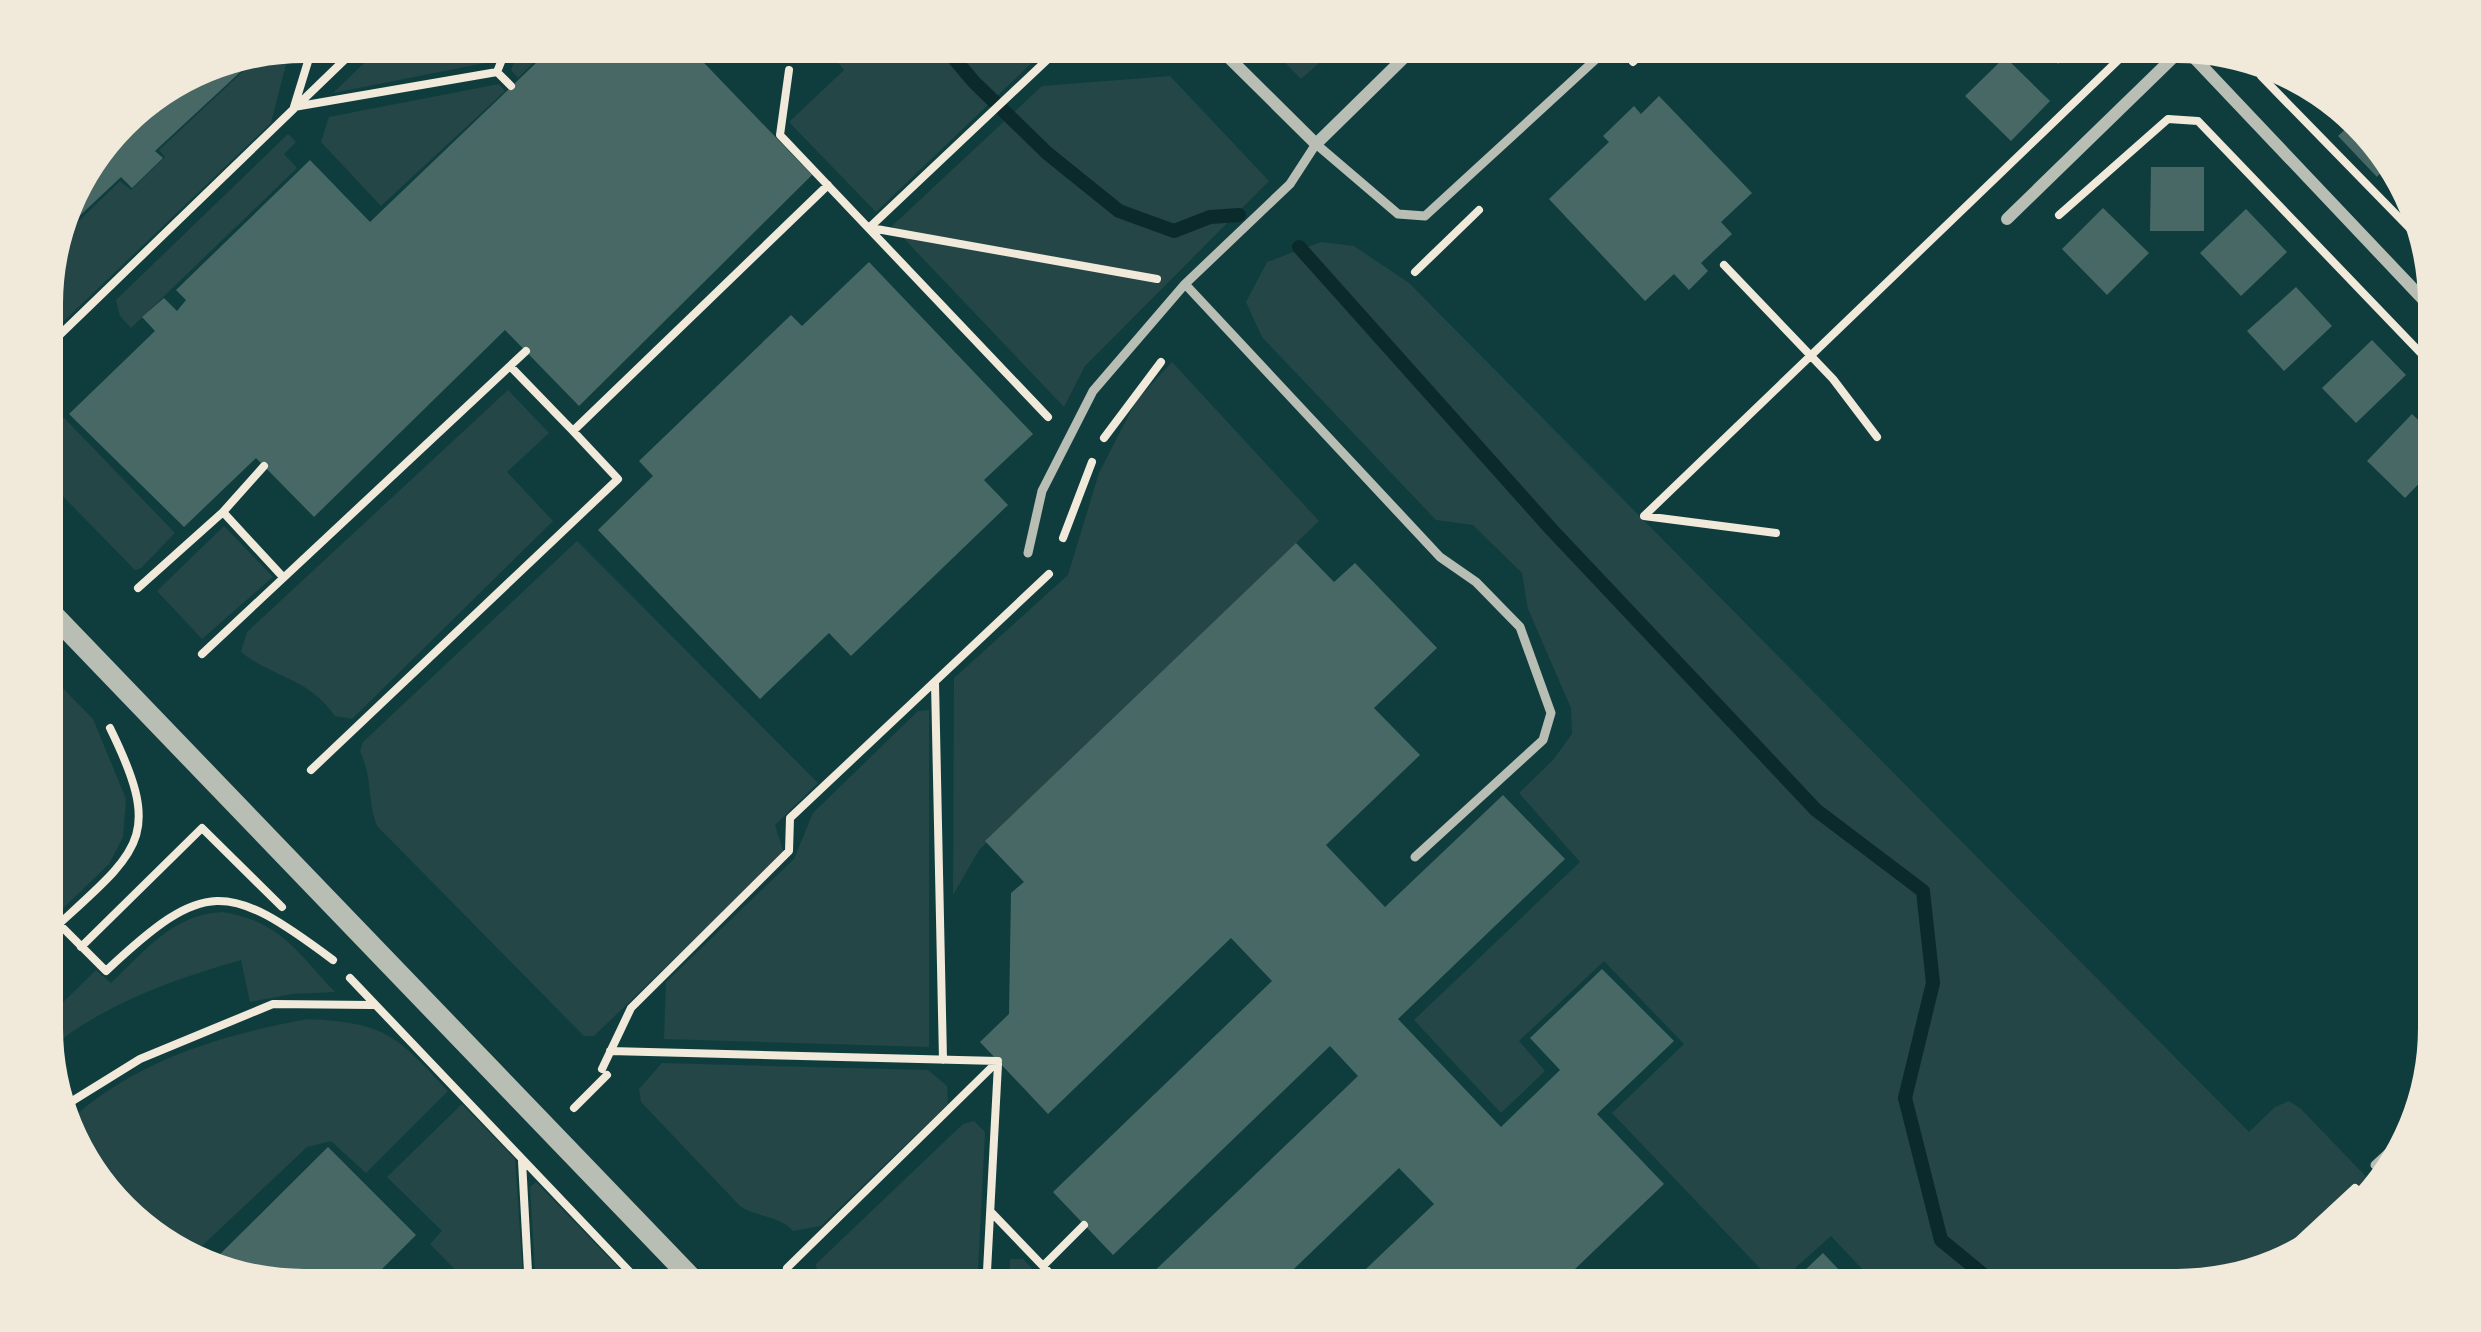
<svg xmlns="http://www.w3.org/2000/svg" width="2481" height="1332" viewBox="0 0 2481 1332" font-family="Jost,sans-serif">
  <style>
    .green { fill: #244646 }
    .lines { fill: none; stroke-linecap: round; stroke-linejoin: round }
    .stream { stroke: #0a2a2b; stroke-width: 14 }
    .building { fill: #486865 }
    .path { stroke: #f1e9da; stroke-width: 8 }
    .service { stroke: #b8beb3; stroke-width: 9 }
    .minor { stroke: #b8beb3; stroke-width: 12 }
    .tertiary { stroke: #b8beb3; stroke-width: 21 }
  </style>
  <rect width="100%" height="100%" fill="#0f3d3e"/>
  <!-- green -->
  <path class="green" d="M 386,42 L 498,42 L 490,62 L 333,93 Z
    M 521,42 L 554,42 L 518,78 L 511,70 Z
    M 822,42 L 1039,42 L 1039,56 L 876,212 L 789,122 L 844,70 Z
    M 1265,42 L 1343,42 L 1301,79 Z
    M 291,45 L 271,123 L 43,341 L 43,286 L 56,271 L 49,263 L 54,245 L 120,181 L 131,190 L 165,157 L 159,150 L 267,49 L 275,53 Z
    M 1170,76 L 1269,181 L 1085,366 L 1064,407 L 892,226 L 1042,86 Z
    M 499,84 L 505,91 L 381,206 L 321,142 L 329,117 Z
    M 288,134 L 296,142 L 284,154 L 297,168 L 131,328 L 120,316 L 116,300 Z
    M 1321,242 L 1354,246 L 1409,283 L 2249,1132 L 2275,1107 L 2289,1101 L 2301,1109 L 2375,1186 L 2322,1246 L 2193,1289 L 1882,1290 L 1831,1236 L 1776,1285 L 1612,1113 L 1684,1044 L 1604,961 L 1519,1041 L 1545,1071 L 1501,1113 L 1414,1020 L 1580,862 L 1519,793 L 1553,760 L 1572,734 L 1571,708 L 1528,609 L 1522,573 L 1473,525 L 1436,520 L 1262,337 L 1246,302 L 1267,262 Z
    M 1172,362 L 1319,521 L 979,850 L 953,895 L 954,678 L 1068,575 L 1099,473 L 1136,401 Z
    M 508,390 L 549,433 L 507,472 L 553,521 L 352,719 L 335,716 C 309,678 274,678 241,652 L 247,632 Z
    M 43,396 L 175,533 L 141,568 L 135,570 L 43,476 Z
    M 224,526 L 273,577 L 202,639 L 157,591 Z
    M 577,541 L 818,783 L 775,825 L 784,853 L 594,1036 L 584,1036 L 377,826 C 367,801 373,778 360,751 L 363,742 Z
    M 43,668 L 93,719 L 126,799 L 123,837 L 109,864 L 50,921 L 63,937 L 44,955 Z
    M 929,710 L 929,1047 L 664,1039 L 666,982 L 794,859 L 813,813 L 918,711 Z
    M 222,912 C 280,921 296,951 335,992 L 292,994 L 250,1002 L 241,960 C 171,980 101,1005 44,1053 L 44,1021 L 96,970 L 111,983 C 146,950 172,915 222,912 Z
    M 308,1019 C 386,1023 396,1035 448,1091 L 366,1173 L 331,1141 L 307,1147 L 186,1261 L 87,1174 L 67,1123 C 133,1061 220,1035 308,1019 Z
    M 662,1063 L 928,1070 L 947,1086 L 948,1104 L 821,1226 L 793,1231 C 778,1215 758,1218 740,1206 L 641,1102 L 639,1089 Z
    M 462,1104 L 515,1159 L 524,1290 L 475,1290 L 430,1244 L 442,1231 L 387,1177 Z
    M 974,1121 L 985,1132 L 977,1290 L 821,1290 L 816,1264 L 963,1124 Z
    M 536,1182 L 640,1290 L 536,1290 L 530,1187 Z
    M 1010,1259 L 1023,1259 L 1053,1290 L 1009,1290 Z"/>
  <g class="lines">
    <!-- stream -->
    <path class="stream" d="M 940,42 L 974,82 L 1047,153 L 1119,211 L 1174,231 L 1210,217 L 1239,215
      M 1299,247 L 1551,529 L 1816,810 L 1923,891 L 1933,983 L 1905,1098 L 1941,1240 L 2002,1290"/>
  </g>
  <!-- building -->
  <path class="building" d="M 558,42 L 684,42 L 812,175 L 579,406 L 505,330 L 314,517 L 256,458 L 184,527 L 69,414 L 155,331 L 142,317 L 164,298 L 177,311 L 186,300 L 176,290 L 310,160 L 370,222 Z
    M 1859,42 L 1889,42 L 1873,57 Z
    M 2036,42 L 2080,42 L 2058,64 Z
    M 264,50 L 155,151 L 163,158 L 132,188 L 121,177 L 55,239 L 69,189 L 131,108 L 204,62 Z
    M 2005,57 L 2050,101 L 2011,141 L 1965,96 Z
    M 1659,96 L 1752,193 L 1721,222 L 1732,234 L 1701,263 L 1708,271 L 1689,290 L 1674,274 L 1645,301 L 1549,199 L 1609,142 L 1603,136 L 1634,106 L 1641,114 Z
    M 2353,122 L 2394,158 L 2377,177 L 2338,136 Z
    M 2151,167 L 2204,167 L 2204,231 L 2150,231 Z
    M 2103,208 L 2149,253 L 2107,295 L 2062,249 Z
    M 2246,209 L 2287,252 L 2241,296 L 2200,253 Z
    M 869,262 L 1033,434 L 984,480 L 1008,505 L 851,656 L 829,633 L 760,699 L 598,530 L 653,476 L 639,461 L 791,315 L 802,326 Z
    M 2296,287 L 2332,326 L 2284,371 L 2247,331 Z
    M 2372,340 L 2406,375 L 2356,423 L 2322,388 Z
    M 2412,414 L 2437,438 L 2437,465 L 2405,498 L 2367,461 Z
    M 1296,543 L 1334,582 L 1355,563 L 1437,648 L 1374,708 L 1420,755 L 1326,845 L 1385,907 L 1503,795 L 1565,859 L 1398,1019 L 1501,1127 L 1560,1070 L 1530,1038 L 1602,969 L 1674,1041 L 1597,1114 L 1664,1184 L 1553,1290 L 1344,1290 L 1434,1204 L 1399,1168 L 1272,1290 L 1150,1290 L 1143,1282 L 1358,1076 L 1330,1046 L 1113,1255 L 1053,1192 L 1272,981 L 1231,938 L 1048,1114 L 980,1042 L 1009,1014 L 1011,893 L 1024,882 L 985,841 Z
    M 328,1147 L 416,1235 L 361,1290 L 304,1290 L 207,1267 Z
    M 1823,1253 L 1858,1290 L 1784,1290 Z"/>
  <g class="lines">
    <!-- path -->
    <path class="path" d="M 314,42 L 294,107 L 497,72
      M 509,42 L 497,72 L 511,86
      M 2254,60 L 2261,76 L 2427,246
      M 1633,62 L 1653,42
      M 789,70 L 780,135 L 1048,417
      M 2059,215 L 2168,119 L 2198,121 L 2437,370
      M 870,227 L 1066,42
      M 871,228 L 1157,279
      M 1724,265 L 1833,379 L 1877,437
      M 1415,272 L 1479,210
      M 43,351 L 363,42
      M 510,366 L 573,431
      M 1104,438 L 1161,362
      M 223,512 L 282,576
      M 1776,533 L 1644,516 L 2137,42
      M 1063,538 L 1092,462
      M 138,588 L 223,512 L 264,466
      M 202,654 L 526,351
      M 935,683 L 943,1060
      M 110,728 C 163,836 141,849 59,924 L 106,971 C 205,878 227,881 333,960
      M 311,770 L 618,479 L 573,431 L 828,185
      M 81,947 L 202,828 L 282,907
      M 350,978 L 647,1290
      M 610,1051 L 998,1061
      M 602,1069 L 631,1008 L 789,851 L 790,818 L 1049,574
      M 61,1108 L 140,1059 L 273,1004 L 372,1005
      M 574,1108 L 607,1075
      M 522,1161 L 529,1290
      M 992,1213 L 1066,1290
      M 2275,1262 L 2355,1188 L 2365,1197
      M 1043,1266 L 1084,1225
      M 787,1268 L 997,1062
      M 986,1290 L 998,1064"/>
    <!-- service -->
    <path class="service" d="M 790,42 L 792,45
      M 1185,284 L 1440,557 L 1476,582 L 1520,627 L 1551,713 L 1543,740 L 1415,857
      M 1028,553 L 1042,491 L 1093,391 L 1185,284 L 1290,184 L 1316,144 L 1398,214 L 1425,216 L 1608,48 L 1608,42
      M 2375,1165 L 2416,1127"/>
    <!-- minor -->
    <path class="minor" d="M 1213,42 L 1316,144 L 1420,42
      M 2184,47 L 2437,314
      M 2007,219 L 2186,45"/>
    <!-- tertiary -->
    <path class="tertiary" d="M 43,604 L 703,1290"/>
  </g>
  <!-- crop -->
  <path d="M0 0H2481V1332H0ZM304 63H2177A241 241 0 0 1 2418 304V1028A241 241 0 0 1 2177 1269H304A241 241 0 0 1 63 1028V304A241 241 0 0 1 304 63Z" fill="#f1e9da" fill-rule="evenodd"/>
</svg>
